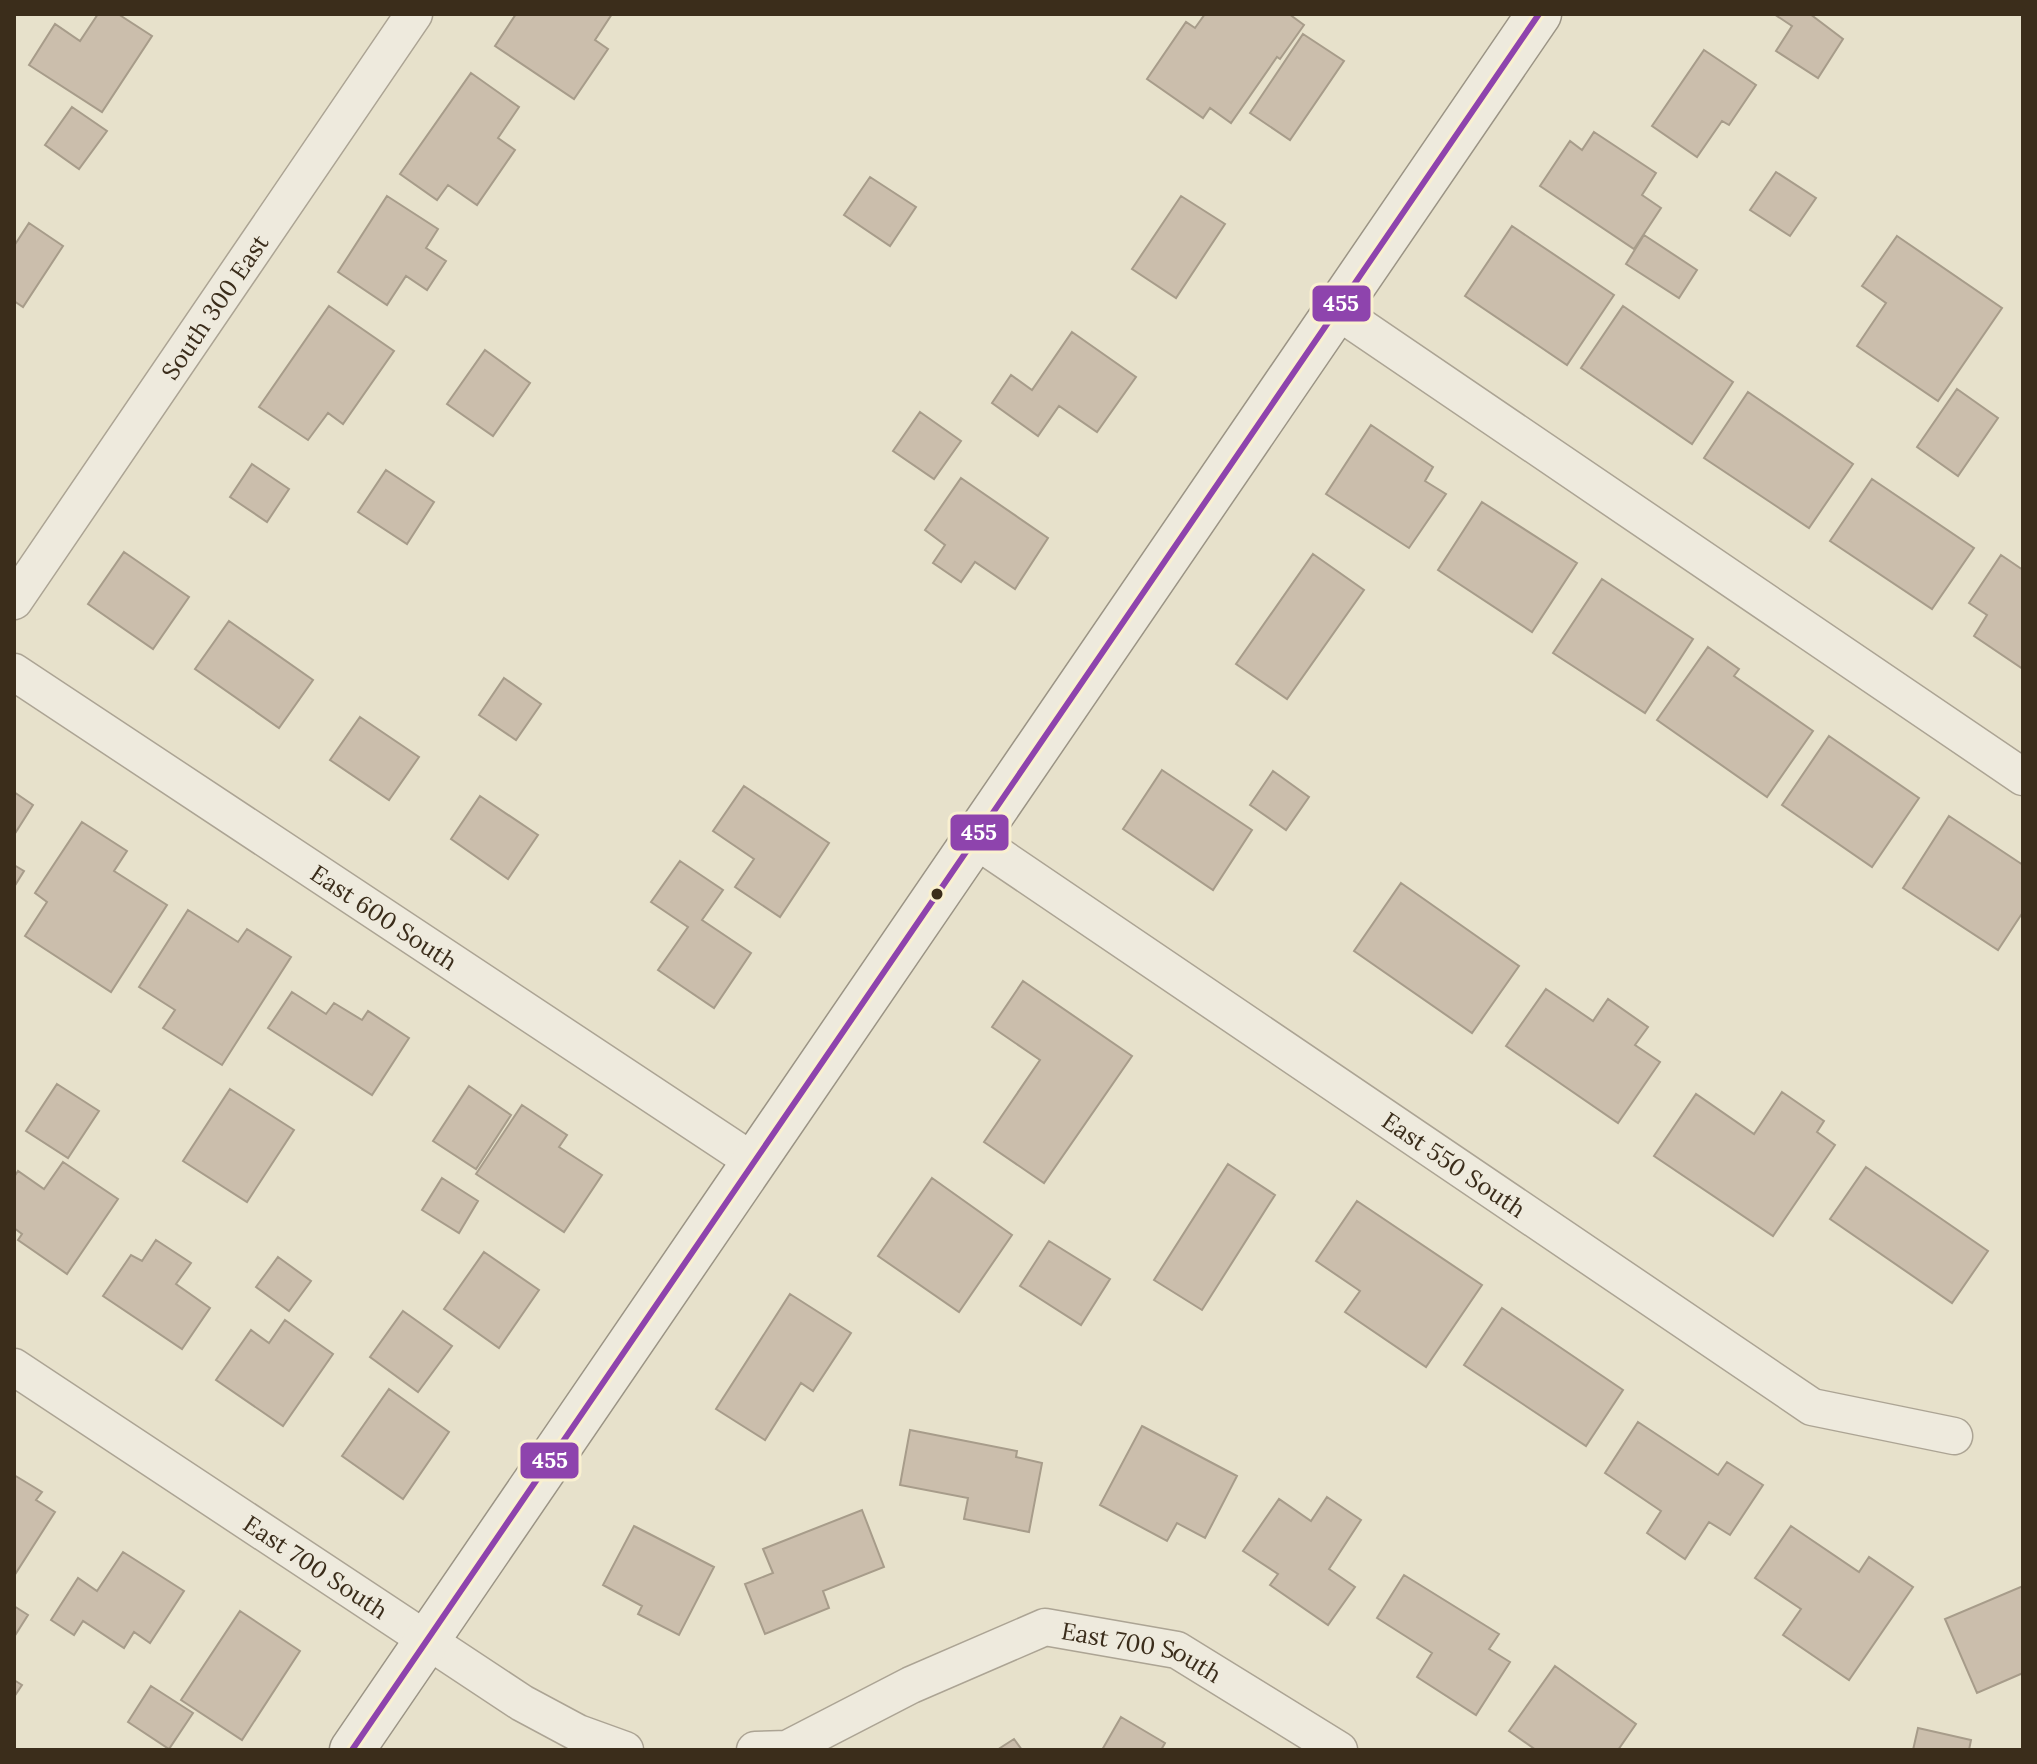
<svg xmlns="http://www.w3.org/2000/svg" width="2037" height="1764" viewBox="0 0 2037 1764" font-family="Lora,serif">
  <style>
    .building { fill: #cbbeac; stroke: #a79c8a; stroke-width: 2 }
    .lines { fill: none; stroke-linecap: round; stroke-linejoin: round }
    .street-casing { stroke: #aca494; stroke-width: 39 }
    .secondary-casing { stroke: #9b9485; stroke-width: 47 }
    .street { stroke: #eeeadd; stroke-width: 36 }
    .secondary { stroke: #eeeadd; stroke-width: 44 }
    .bus-1-casing { stroke: #f9f0d0; stroke-width: 12 }
    .bus-1 { stroke: #8e44ad; stroke-width: 6 }
    .bus-dot { fill: #3b2d1b; stroke: #f9f0d0; stroke-width: 3 }
    .labels { text-anchor: middle; dominant-baseline: central; stroke-width: 8; stroke-linejoin: round; paint-order: stroke }
    .street-label { font-size: 24px; fill: #3b2d1b; stroke: #f9f0d0 }
    .line-badge { stroke: #f9f0d0; stroke-width: 3 }
    .badge-label { font-size: 22px; text-anchor: middle; font-weight: bold; fill: #fff }
  </style>
  <rect width="100%" height="100%" fill="#e7e1cb"/>
  <!-- building -->
  <path class="building" d="M 98,14 L 118,14 L 152,36 L 102,112 L 29,65 L 55,24 L 80,41 Z
    M 516,14 L 612,14 L 595,40 L 608,49 L 574,99 L 495,46 Z
    M 1205,14 L 1289,14 L 1304,25 L 1280,59 L 1277,57 L 1231,123 L 1210,108 L 1203,118 L 1147,79 L 1186,22 L 1195,28 Z
    M 1774,14 L 1810,14 L 1843,39 L 1818,78 L 1776,51 L 1792,26 Z
    M 1303,34 L 1344,61 L 1290,140 L 1250,113 Z
    M 1704,50 L 1756,85 L 1729,125 L 1722,121 L 1697,157 L 1652,126 Z
    M 471,73 L 519,107 L 498,138 L 515,150 L 477,205 L 448,185 L 437,200 L 400,174 Z
    M 72,107 L 107,131 L 79,169 L 45,145 Z
    M 1594,132 L 1656,173 L 1642,195 L 1661,208 L 1634,249 L 1540,186 L 1570,141 L 1582,150 Z
    M 1776,172 L 1816,198 L 1790,236 L 1750,210 Z
    M 870,177 L 916,207 L 890,246 L 844,215 Z
    M 387,196 L 438,229 L 426,248 L 446,261 L 427,290 L 406,276 L 387,305 L 338,272 Z
    M 1181,196 L 1225,224 L 1176,298 L 1132,269 Z
    M 29,223 L 63,246 L 23,307 L 14,301 L 14,246 Z
    M 1512,226 L 1614,295 L 1567,365 L 1465,296 Z
    M 1644,235 L 1697,270 L 1679,298 L 1626,264 Z
    M 1897,236 L 2002,308 L 1938,401 L 1857,346 L 1886,303 L 1862,286 Z
    M 329,306 L 394,351 L 343,424 L 328,413 L 308,440 L 259,407 Z
    M 1623,306 L 1733,382 L 1692,444 L 1581,368 Z
    M 1072,332 L 1136,377 L 1097,432 L 1059,406 L 1038,436 L 992,403 L 1011,375 L 1032,390 Z
    M 485,350 L 530,383 L 493,436 L 447,404 Z
    M 1957,389 L 1998,418 L 1958,476 L 1917,447 Z
    M 1748,392 L 1853,464 L 1809,528 L 1704,458 Z
    M 920,412 L 961,441 L 934,479 L 893,451 Z
    M 1371,425 L 1433,467 L 1425,481 L 1446,494 L 1409,548 L 1326,494 Z
    M 252,464 L 289,489 L 267,522 L 230,497 Z
    M 386,470 L 434,502 L 407,544 L 358,512 Z
    M 961,478 L 1048,538 L 1015,589 L 975,562 L 961,582 L 933,563 L 945,545 L 925,530 Z
    M 1872,479 L 1974,548 L 1932,609 L 1830,541 Z
    M 1482,502 L 1577,563 L 1532,632 L 1438,570 Z
    M 124,552 L 189,597 L 153,649 L 88,604 Z
    M 1313,554 L 1364,590 L 1287,699 L 1236,664 Z
    M 2001,555 L 2023,570 L 2023,669 L 1974,636 L 1987,615 L 1969,603 Z
    M 1602,579 L 1693,639 L 1645,713 L 1553,653 Z
    M 229,621 L 313,680 L 279,728 L 195,669 Z
    M 1708,647 L 1739,669 L 1734,676 L 1813,731 L 1767,797 L 1657,720 Z
    M 504,678 L 541,704 L 516,740 L 479,715 Z
    M 360,717 L 419,757 L 389,800 L 330,760 Z
    M 1829,736 L 1919,798 L 1872,867 L 1782,805 Z
    M 1162,770 L 1252,830 L 1213,890 L 1123,829 Z
    M 1273,771 L 1309,797 L 1286,830 L 1250,805 Z
    M 744,786 L 829,843 L 780,917 L 735,887 L 754,859 L 713,831 Z
    M 14,792 L 33,805 L 14,835 Z
    M 480,796 L 538,835 L 508,879 L 451,839 Z
    M 1949,816 L 2023,865 L 2023,912 L 1998,950 L 1903,888 Z
    M 82,822 L 127,851 L 114,871 L 167,905 L 111,992 L 25,936 L 47,902 L 35,893 Z
    M 680,861 L 723,890 L 702,920 L 751,953 L 714,1008 L 658,970 L 688,927 L 651,902 Z
    M 14,865 L 24,871 L 14,887 Z
    M 1401,883 L 1519,966 L 1472,1033 L 1354,951 Z
    M 188,910 L 238,942 L 247,929 L 291,957 L 222,1065 L 163,1028 L 175,1010 L 139,987 Z
    M 1023,981 L 1132,1056 L 1044,1183 L 984,1142 L 1040,1060 L 992,1027 Z
    M 1546,989 L 1593,1021 L 1608,999 L 1648,1027 L 1635,1045 L 1660,1062 L 1618,1123 L 1506,1046 Z
    M 292,992 L 326,1014 L 334,1003 L 362,1020 L 368,1011 L 409,1038 L 372,1095 L 268,1028 Z
    M 57,1084 L 99,1111 L 68,1158 L 26,1131 Z
    M 469,1086 L 511,1115 L 476,1169 L 433,1141 Z
    M 230,1089 L 294,1130 L 247,1202 L 183,1161 Z
    M 1782,1092 L 1824,1121 L 1817,1132 L 1835,1145 L 1773,1236 L 1654,1156 L 1696,1094 L 1754,1134 Z
    M 522,1105 L 567,1135 L 559,1147 L 602,1175 L 564,1232 L 476,1174 Z
    M 63,1162 L 118,1199 L 67,1274 L 18,1240 L 22,1234 L 14,1228 L 14,1177 L 18,1171 L 44,1189 Z
    M 1228,1164 L 1275,1195 L 1202,1310 L 1154,1280 Z
    M 1866,1167 L 1988,1251 L 1952,1303 L 1830,1219 Z
    M 442,1178 L 478,1201 L 459,1233 L 422,1210 Z
    M 932,1178 L 1012,1235 L 959,1312 L 878,1256 Z
    M 1357,1201 L 1482,1285 L 1426,1367 L 1345,1312 L 1360,1291 L 1316,1261 Z
    M 156,1240 L 191,1263 L 176,1284 L 210,1308 L 182,1349 L 103,1296 L 131,1255 L 142,1261 Z
    M 1049,1241 L 1110,1279 L 1081,1325 L 1020,1286 Z
    M 484,1252 L 539,1290 L 499,1348 L 444,1309 Z
    M 278,1257 L 311,1281 L 289,1311 L 256,1287 Z
    M 790,1294 L 851,1333 L 813,1391 L 801,1383 L 765,1440 L 716,1409 Z
    M 1502,1308 L 1623,1390 L 1586,1446 L 1464,1365 Z
    M 403,1311 L 452,1346 L 418,1392 L 370,1357 Z
    M 285,1320 L 333,1354 L 283,1426 L 216,1380 L 251,1330 L 269,1343 Z
    M 389,1389 L 449,1432 L 403,1499 L 342,1456 Z
    M 1638,1422 L 1718,1475 L 1727,1462 L 1763,1485 L 1730,1535 L 1709,1522 L 1685,1559 L 1647,1533 L 1661,1511 L 1605,1473 Z
    M 1142,1426 L 1237,1476 L 1205,1538 L 1177,1523 L 1167,1541 L 1100,1505 Z
    M 910,1430 L 1017,1451 L 1016,1457 L 1042,1463 L 1029,1532 L 964,1519 L 968,1498 L 900,1485 Z
    M 14,1475 L 42,1492 L 36,1500 L 55,1512 L 14,1576 Z
    M 1327,1497 L 1361,1520 L 1329,1569 L 1355,1587 L 1328,1625 L 1270,1585 L 1278,1574 L 1243,1551 L 1279,1499 L 1311,1521 Z
    M 862,1510 L 884,1567 L 823,1591 L 829,1608 L 765,1634 L 745,1584 L 773,1573 L 763,1549 Z
    M 634,1526 L 714,1567 L 679,1635 L 638,1614 L 642,1606 L 603,1585 Z
    M 1791,1526 L 1859,1572 L 1869,1557 L 1913,1587 L 1849,1680 L 1783,1635 L 1801,1609 L 1755,1578 Z
    M 123,1552 L 184,1591 L 150,1643 L 134,1632 L 124,1648 L 83,1621 L 74,1635 L 51,1620 L 78,1578 L 97,1591 Z
    M 1404,1575 L 1499,1634 L 1489,1649 L 1510,1662 L 1476,1715 L 1417,1677 L 1432,1653 L 1377,1618 Z
    M 2023,1586 L 2023,1673 L 1977,1693 L 1945,1619 Z
    M 14,1606 L 28,1615 L 14,1637 Z
    M 240,1611 L 300,1651 L 242,1740 L 181,1700 Z
    M 1555,1666 L 1636,1724 L 1618,1750 L 1536,1750 L 1509,1731 Z
    M 14,1680 L 22,1685 L 14,1697 Z
    M 151,1686 L 193,1713 L 169,1749 L 128,1722 Z
    M 1121,1717 L 1165,1743 L 1161,1750 L 1102,1750 Z
    M 1918,1728 L 1971,1740 L 1969,1750 L 1913,1750 Z
    M 1014,1739 L 1022,1750 L 997,1750 Z"/>
  <g class="lines">
    <!-- street casing -->
    <g class="street-casing">
      <g id="street">
        <path d="M 1336,310 L 2023,777"/>
        <path id="s1" d="M 14,601 L 414,14"/>
        <path id="s2" d="M 14,672 L 754,1162"/>
        <path id="s3" d="M 974,839 L 1812,1407 L 1954,1436"/>
        <path id="s4" d="M 14,1367 L 522,1703 L 578,1733 L 625,1750"/>
        <path id="s5" d="M 755,1750 L 787,1749 L 911,1685 L 1045,1627 L 1177,1650 L 1339,1750"/>
      </g>
    </g>
    <!-- secondary casing -->
    <g class="secondary-casing">
      <path id="secondary" d="M 352,1750 L 1539,14"/>
    </g>
    <!-- street -->
    <use href="#street" class="street"/>
    <!-- secondary -->
    <use href="#secondary" class="secondary"/>
    <!-- bus-1 casing -->
    <g class="bus-1-casing">
      <path id="bus-1" d="M 352,1750 L 1539,14"/>
    </g>
    <!-- bus-1 -->
    <use href="#bus-1" class="bus-1"/>
  </g>
  <!-- markers -->
  <circle class="bus-dot" cx="937" cy="894" r="7"/>
  <g class="labels">
    <!-- street labels -->
    <g class="street-label">
      <text stroke="none"><textPath href="#s1" startOffset="356">South 300 East</textPath></text>
      <text stroke="none"><textPath href="#s2" startOffset="444">East 600 South</textPath></text>
      <text stroke="none"><textPath href="#s3" startOffset="580">East 550 South</textPath></text>
      <text stroke="none"><textPath href="#s4" startOffset="362">East 700 South</textPath></text>
      <text stroke="none"><textPath href="#s5" startOffset="418">East 700 South</textPath></text>
    </g>
  </g>
  <g class="line-badge">
    <rect x="1311" y="284" width="61" height="39" rx="8" fill="#8e44ad"/>
    <rect x="949" y="813" width="61" height="39" rx="8" fill="#8e44ad"/>
    <rect x="519" y="1441" width="61" height="39" rx="8" fill="#8e44ad"/>
  </g>
  <g class="badge-label">
    <text x="1341" y="311">455</text>
    <text x="979" y="840">455</text>
    <text x="550" y="1468">455</text>
  </g>
  <!-- border -->
  <rect width="2037" height="1764" fill="none" stroke="#3b2d1b" stroke-width="32"/>
</svg>
